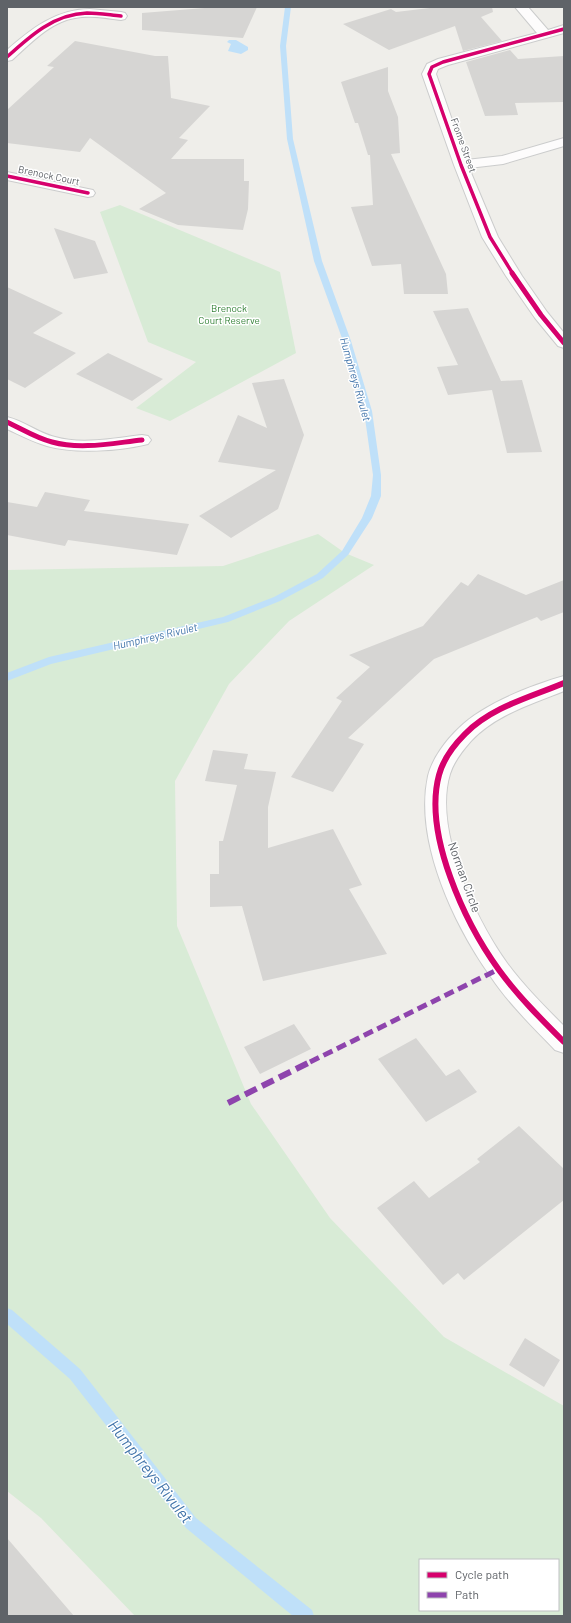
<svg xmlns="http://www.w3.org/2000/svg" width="571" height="1623" viewBox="0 0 571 1623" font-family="Barlow,sans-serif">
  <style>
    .green { fill: #d8ebd6; fill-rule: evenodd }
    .water { fill: #bfe0f9 }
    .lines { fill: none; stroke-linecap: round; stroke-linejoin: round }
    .stream { fill: #bfe0f9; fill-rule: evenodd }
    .building { fill: #d6d5d3 }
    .minor-casing { stroke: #cbcccc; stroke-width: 2 }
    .minor { fill: #fdfcfc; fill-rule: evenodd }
    .quiet-far1 { stroke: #8e44ad; stroke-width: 5; stroke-dasharray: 10 5; stroke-linecap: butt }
    .quiet { stroke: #8e44ad; stroke-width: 6; stroke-dasharray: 13 6; stroke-linecap: butt }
    .cycleway-far2-casing { stroke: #fff; stroke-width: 5 }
    .cycleway-far1-casing { stroke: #fff; stroke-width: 7 }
    .cycleway-casing { stroke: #fff; stroke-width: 8 }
    .cycleway-far2 { stroke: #d6006c; stroke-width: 3.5 }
    .cycleway-far1 { stroke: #d6006c; stroke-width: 5 }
    .cycleway { stroke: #d6006c; stroke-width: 6 }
    .labels { text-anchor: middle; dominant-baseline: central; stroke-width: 3; stroke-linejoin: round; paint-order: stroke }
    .far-street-label { font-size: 10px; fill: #5f6368; stroke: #fff }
    .far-park-label { font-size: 10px; fill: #348238; stroke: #fff }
    .far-water-label { font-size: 11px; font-style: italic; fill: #4174aa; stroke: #fff }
    .street-label { font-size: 12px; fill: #5f6368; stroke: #fff }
    .near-water-label { font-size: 16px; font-style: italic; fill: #4174aa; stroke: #fff }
  </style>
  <rect width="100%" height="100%" fill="#efeeea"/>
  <!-- green -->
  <path class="green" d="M 120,205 L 280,272 L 296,353 L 170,421 L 136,408 L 196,362 L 148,342 L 100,212 Z
    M 318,534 L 345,553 L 374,565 L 289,621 L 229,684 L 175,781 L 177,926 L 251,1104 L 330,1218 L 444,1337 L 564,1406 L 564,1616 L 135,1616 L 41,1518 L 7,1491 L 7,570 L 223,566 ZM 420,1560 L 558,1560 L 558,1610 L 420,1610 Z"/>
  <!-- water -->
  <path class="water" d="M 229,40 L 236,40 L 248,47 L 248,50 L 241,54 L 228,51 L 231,44 L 227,42 Z"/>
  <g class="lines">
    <!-- stream -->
    <path class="stream" d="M 285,7 L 291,7 L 286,46 L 293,139 L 322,261 L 351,341 L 372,411 L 381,475 L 381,496 L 372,518 L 348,555 L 323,578 L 280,601 L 228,622 L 51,664 L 7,681 L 7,673 L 49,657 L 223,617 L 274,597 L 317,574 L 342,551 L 362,518 L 371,496 L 373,475 L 364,411 L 343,341 L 314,261 L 287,139 L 280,46 Z
      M 7,1308 L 12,1310 L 80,1369 L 196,1518 L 312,1610 L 314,1616 L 293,1616 L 186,1528 L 70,1379 L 7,1324 Z"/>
  </g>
  <!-- building -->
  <path class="building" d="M 217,7 L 257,7 L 243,38 L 142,30 L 142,13 Z
    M 438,7 L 492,7 L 493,12 L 481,17 L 502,41 L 463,51 L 455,26 L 389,50 L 343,24 L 391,9 L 396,12 Z
    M 75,41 L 155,56 L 168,56 L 171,98 L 210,106 L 179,138 L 188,140 L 171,159 L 244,159 L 244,181 L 249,181 L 248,209 L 243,230 L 178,225 L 139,209 L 166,193 L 90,138 L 80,152 L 7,143 L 7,110 L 54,67 L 47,66 Z
    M 510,50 L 518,59 L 564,56 L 564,102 L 515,103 L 518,115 L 485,116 L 466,62 Z
    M 388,67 L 388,91 L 398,117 L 400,153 L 391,154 L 446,274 L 448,294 L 404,294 L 401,264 L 372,266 L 351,207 L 373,205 L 370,155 L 368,155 L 358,123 L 355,123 L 341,82 Z
    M 54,228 L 95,241 L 108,273 L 74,279 Z
    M 7,287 L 63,313 L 33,333 L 76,353 L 25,388 L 7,379 Z
    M 468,308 L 501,381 L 522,380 L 542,452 L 507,453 L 492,390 L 448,395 L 437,367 L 458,365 L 433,311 Z
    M 108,353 L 163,379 L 132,401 L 76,374 Z
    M 284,379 L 304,435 L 278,509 L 231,538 L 199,516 L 276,470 L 218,462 L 238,415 L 267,428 L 252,383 Z
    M 45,492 L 90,500 L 84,511 L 189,524 L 177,555 L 68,540 L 65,546 L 7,535 L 7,502 L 37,507 Z
    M 478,574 L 526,595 L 564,580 L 564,612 L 541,621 L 537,617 L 434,659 L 348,738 L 364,744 L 333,792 L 291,777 L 342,701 L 336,698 L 370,667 L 349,655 L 423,626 L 461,582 L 468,586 Z
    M 213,750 L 248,754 L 244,769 L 276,772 L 268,807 L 268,848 L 333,829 L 362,885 L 349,889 L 387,954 L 263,981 L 242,906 L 210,907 L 210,874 L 219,874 L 219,841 L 223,841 L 237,785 L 205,781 Z
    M 294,1024 L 311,1049 L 260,1074 L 244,1047 Z
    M 416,1038 L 446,1076 L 459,1069 L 477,1092 L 426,1122 L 378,1059 Z
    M 519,1126 L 564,1169 L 564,1200 L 464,1280 L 458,1273 L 443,1285 L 377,1208 L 414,1181 L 429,1198 L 480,1162 L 477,1159 Z
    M 525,1338 L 560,1360 L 544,1387 L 509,1365 Z
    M 7,1538 L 74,1616 L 7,1616 Z"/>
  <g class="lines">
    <!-- minor casing -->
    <g class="minor-casing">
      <path id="minor" d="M 515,7 L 528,7 L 548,30 L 564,25 L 564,33 L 448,65 L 438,69 L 436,74 L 466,160 L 502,156 L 564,138 L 564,146 L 503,164 L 469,168 L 498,237 L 522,276 L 547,312 L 564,333 L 564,348 L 558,346 L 535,318 L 506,276 L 482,237 L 454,165 L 422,74 L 427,64 L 438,59 L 537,33 Z
        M 90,9 L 121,12 L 125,13 L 127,16 L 125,19 L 121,20 C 106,18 90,15 75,18 C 50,22 30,44 12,60 L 7,61 L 7,50 C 31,29 56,9 90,9 Z
        M 7,172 L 88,189 L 93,190 L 95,193 L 93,196 L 88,197 L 7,180 Z
        M 7,417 C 24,421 38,433 55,437 C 82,445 115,438 142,435 L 148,436 L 151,440 L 148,444 C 119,451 76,454 47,446 C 33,442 20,435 7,429 Z
        M 564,676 L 564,691 C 532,704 495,715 471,741 C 463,750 454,761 450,774 C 433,829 475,918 507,963 C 524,986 544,1006 564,1026 L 564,1053 L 555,1050 C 533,1027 509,1004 491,977 C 454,925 414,841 428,776 C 432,759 446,740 459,728 C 483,704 532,685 564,676 Z"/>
    </g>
    <!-- minor -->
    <use href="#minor" class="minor"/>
    <!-- quiet-far1 -->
    <path class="quiet-far1" d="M 310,1062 L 499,969"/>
    <!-- quiet -->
    <path class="quiet" d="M 228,1103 L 312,1061"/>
    <!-- cycleway-far2 casing -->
    <g class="cycleway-far2-casing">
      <path id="cycleway-far2" d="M 7,57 C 30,36 54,14 87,13 C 98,13 110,15 121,16
        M 7,176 L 88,193
        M 513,274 L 490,237 L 461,165 L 429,74 L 432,67 L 443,62 L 564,29"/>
    </g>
    <!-- cycleway-far1 casing -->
    <g class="cycleway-far1-casing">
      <path id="cycleway-far1" d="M 512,273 L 541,315 L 564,343
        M 7,422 C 22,429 36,438 52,442 C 81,450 113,443 142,440"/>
    </g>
    <!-- cycleway casing -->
    <g class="cycleway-casing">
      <path id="cycleway" d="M 564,683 C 531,697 491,707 465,734 C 454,745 443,760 439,775 C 423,834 465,923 499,970 C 518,996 541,1019 564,1042"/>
    </g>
    <!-- cycleway-far2 -->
    <use href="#cycleway-far2" class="cycleway-far2"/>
    <!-- cycleway-far1 -->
    <use href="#cycleway-far1" class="cycleway-far1"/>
    <!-- cycleway -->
    <use href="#cycleway" class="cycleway"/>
  </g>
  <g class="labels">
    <!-- far-street labels -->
    <g class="far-street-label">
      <text transform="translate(464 145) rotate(70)">Frome Street</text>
      <text transform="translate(49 175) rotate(12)">Brenock Court</text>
    </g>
    <!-- far-park labels -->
    <g class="far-park-label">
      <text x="229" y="308">Brenock<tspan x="229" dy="12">Court Reserve</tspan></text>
    </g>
    <!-- far-water labels -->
    <g class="far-water-label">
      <text transform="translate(356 379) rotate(74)">Humphreys Rivulet</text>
      <text transform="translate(155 636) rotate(-13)">Humphreys Rivulet</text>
    </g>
    <!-- street labels -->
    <g class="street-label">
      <text transform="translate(465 877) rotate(70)">Norman Circle</text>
    </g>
    <!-- near-water labels -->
    <g class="near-water-label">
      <text transform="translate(151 1471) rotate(52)">Humphreys Rivulet</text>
    </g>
  </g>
  <!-- border -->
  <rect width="571" height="1623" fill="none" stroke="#5f6368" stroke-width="16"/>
  <!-- legend -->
  <rect x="419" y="1559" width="140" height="52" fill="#ffffff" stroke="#bfc1c3"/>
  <rect x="427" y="1572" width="20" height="6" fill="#d6006c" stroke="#bfc1c3"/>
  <text x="455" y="1579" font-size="12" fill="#5f6368">Cycle path</text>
  <rect x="427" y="1592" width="20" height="6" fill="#8e44ad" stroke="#bfc1c3"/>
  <text x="455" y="1599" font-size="12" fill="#5f6368">Path</text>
</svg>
